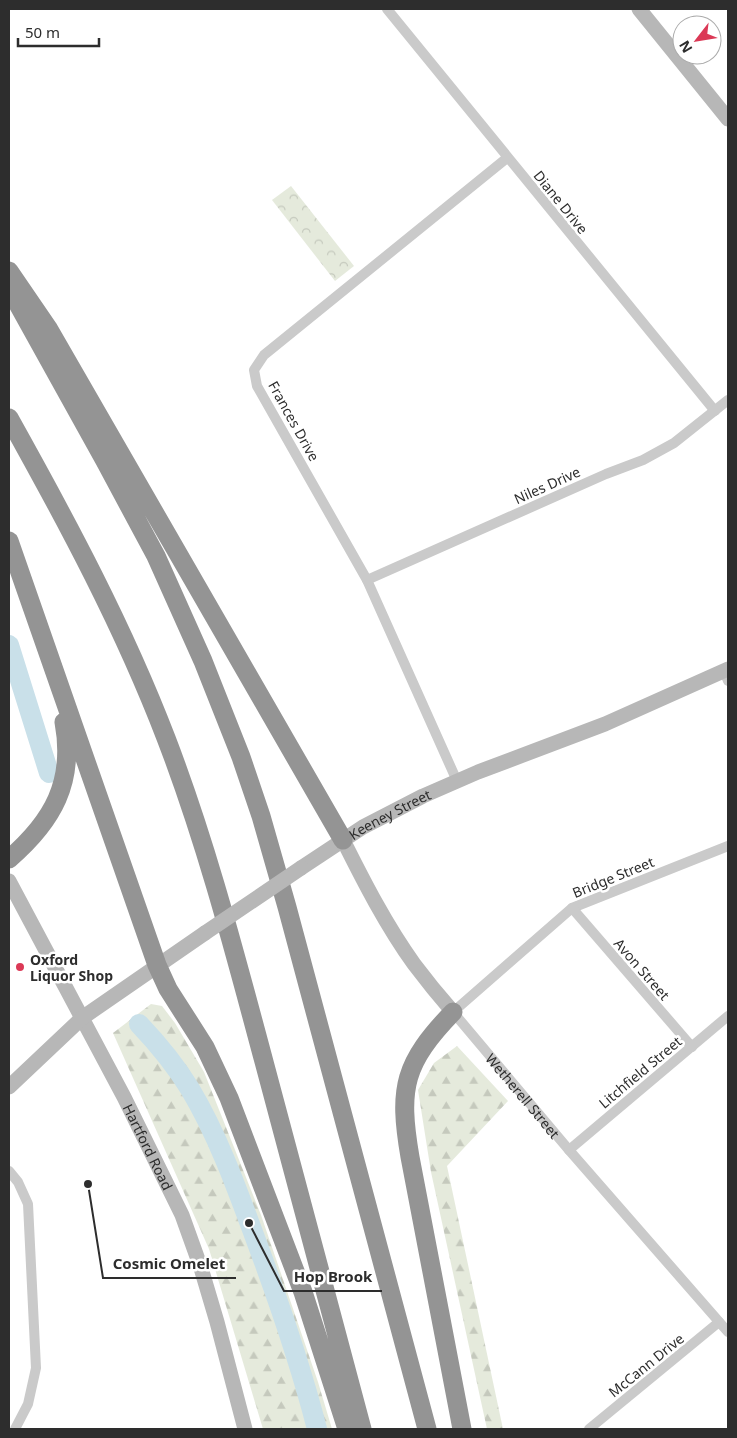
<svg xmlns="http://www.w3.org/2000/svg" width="737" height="1438" viewBox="0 0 737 1438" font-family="'Noto Sans',sans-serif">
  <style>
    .forest { fill: url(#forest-firs) }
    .park { fill: url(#park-crowns) }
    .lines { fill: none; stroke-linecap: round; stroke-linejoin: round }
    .river { stroke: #c9e0e9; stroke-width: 20 }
    .street { stroke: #cacaca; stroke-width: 10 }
    .secondary { stroke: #b7b7b7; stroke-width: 15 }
    .highway { stroke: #949494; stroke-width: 19 }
    .secondary-bridge { stroke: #b7b7b7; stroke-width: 15 }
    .poi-dot { fill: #db3956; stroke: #fff; stroke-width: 2 }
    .labels { text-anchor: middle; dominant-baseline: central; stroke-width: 5; stroke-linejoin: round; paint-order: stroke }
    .street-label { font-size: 14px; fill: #2d2d2d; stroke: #fff }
    .poi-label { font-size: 14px; font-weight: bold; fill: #2d2d2d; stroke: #fff; text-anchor: start }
    .leader { fill: none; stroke: #2d2d2d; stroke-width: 2 }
    .callout-dot { fill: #2d2d2d; stroke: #fff; stroke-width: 2 }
    .callout-label { font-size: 15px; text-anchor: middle; font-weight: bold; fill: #2d2d2d; stroke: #fff; stroke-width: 5; stroke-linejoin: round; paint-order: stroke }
  </style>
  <defs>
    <pattern id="forest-firs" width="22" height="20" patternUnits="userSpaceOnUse" patternTransform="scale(1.25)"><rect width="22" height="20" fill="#e5eadc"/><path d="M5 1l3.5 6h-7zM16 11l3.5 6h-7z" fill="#c5c9bd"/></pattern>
    <pattern id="park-crowns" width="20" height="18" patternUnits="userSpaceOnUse" patternTransform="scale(1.25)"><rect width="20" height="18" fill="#e5eadc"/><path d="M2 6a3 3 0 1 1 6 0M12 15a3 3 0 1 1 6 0" fill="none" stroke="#c5c9bd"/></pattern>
  </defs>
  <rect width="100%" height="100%" fill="#fff"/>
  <!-- forest -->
  <path class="forest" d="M 151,1004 L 162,1006 L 175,1023 L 204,1072 L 261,1215 L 318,1382 L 332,1429 L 263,1429 L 209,1249 L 113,1033 Z
    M 457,1046 L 508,1101 L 447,1166 L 503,1429 L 487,1429 L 431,1172 L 418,1090 L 434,1063 Z"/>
  <!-- park -->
  <path class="park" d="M 291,186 L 354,266 L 335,281 L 272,200 Z"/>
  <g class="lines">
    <!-- river -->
    <path class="river" d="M 9,645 L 49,773
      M 139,1024 C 158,1044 176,1066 190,1089 C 217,1134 236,1186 254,1235 C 278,1299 300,1363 317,1429"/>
    <!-- street -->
    <g class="street">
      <path d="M 387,9 L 715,411"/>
      <path d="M 367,580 L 606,474 L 643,460 L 674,443 L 728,400"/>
      <path d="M 724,671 L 728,681"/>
      <path d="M 457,781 L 367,580 L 257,386 L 254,370 L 264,355 L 507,158"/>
      <path id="s1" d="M 728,846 L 572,908 L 453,1012 L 569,1150 L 728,1332"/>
      <path d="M 572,908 L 692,1047"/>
      <path d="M 569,1150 L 728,1016"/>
      <path d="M 9,1171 L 18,1182 L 28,1204 L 36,1368 L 28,1404 L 15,1429"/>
      <path d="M 589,1429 L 719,1322"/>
    </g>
    <!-- secondary -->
    <g class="secondary">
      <path d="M 639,9 L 728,119"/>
      <path d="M 343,840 C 364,882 386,925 414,964 C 426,980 439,996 453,1012"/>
      <path id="s2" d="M 301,868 L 363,827 L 423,796 L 478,772 L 605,724 L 728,669"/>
      <path id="s3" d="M 9,881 L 124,1097 L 182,1215 L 201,1268 L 217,1322 L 245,1429"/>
      <path d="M 9,1087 L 82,1018 L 205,933"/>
    </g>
    <!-- highway -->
    <path class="highway" d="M 9,271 L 48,328 L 343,840
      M 9,288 L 105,461 L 156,556 L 203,661 L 241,757 L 261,816 L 287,907 L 427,1429
      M 9,418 C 67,522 123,626 166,738 C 206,842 234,950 263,1058 C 296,1182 329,1306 362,1429
      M 9,541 L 157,965 L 168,989 L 205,1047 L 229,1098 L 303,1292 L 347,1429
      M 9,859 C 53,821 75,782 64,722
      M 453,1012 C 404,1063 398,1087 410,1157 L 462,1429"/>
    <!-- secondary-bridge -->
    <path class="secondary-bridge" d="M 205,933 L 301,868"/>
  </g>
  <!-- markers -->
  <circle class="poi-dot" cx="20" cy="967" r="5"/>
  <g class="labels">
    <!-- street labels -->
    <g class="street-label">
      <text transform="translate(561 202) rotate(51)">Diane Drive</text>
      <text transform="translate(294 421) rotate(61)">Frances Drive</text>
      <text transform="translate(547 485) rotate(-24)">Niles Drive</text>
      <text stroke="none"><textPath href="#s2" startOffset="104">Keeney Street</textPath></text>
      <text transform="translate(613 877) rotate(-22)">Bridge Street</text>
      <text transform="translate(642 969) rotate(49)">Avon Street</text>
      <text transform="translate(640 1072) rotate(-40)">Litchfield Street</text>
      <text stroke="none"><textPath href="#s1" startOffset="435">Wetherell Street</textPath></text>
      <text stroke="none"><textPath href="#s3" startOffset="300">Hartford Road</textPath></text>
      <text transform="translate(646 1365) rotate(-39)">McCann Drive</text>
    </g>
    <!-- poi labels -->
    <g class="poi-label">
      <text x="30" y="959">Oxford<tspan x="30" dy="16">Liquor Shop</tspan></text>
    </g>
  </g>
  <!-- callouts -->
  <path class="leader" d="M88 1184L103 1278H236M249 1223L284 1291H382"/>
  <g class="callout-dot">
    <circle cx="88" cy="1184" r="5"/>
    <circle cx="249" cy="1223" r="5"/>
  </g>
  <g class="callout-label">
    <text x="169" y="1269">Cosmic Omelet</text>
    <text x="333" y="1282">Hop Brook</text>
  </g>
  <!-- border -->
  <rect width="737" height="1438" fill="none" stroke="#2d2d2d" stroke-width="20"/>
  <!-- north arrow -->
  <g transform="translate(697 40) rotate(239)"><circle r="24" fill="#ffffff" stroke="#ababab"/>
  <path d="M0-4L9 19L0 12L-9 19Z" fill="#db3956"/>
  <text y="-8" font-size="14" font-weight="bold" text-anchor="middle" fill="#2d2d2d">N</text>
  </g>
  <!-- scale -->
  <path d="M18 38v8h81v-8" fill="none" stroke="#2d2d2d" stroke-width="2.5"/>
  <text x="25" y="38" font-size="15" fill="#2d2d2d" stroke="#ffffff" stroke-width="4" paint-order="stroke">50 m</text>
</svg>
